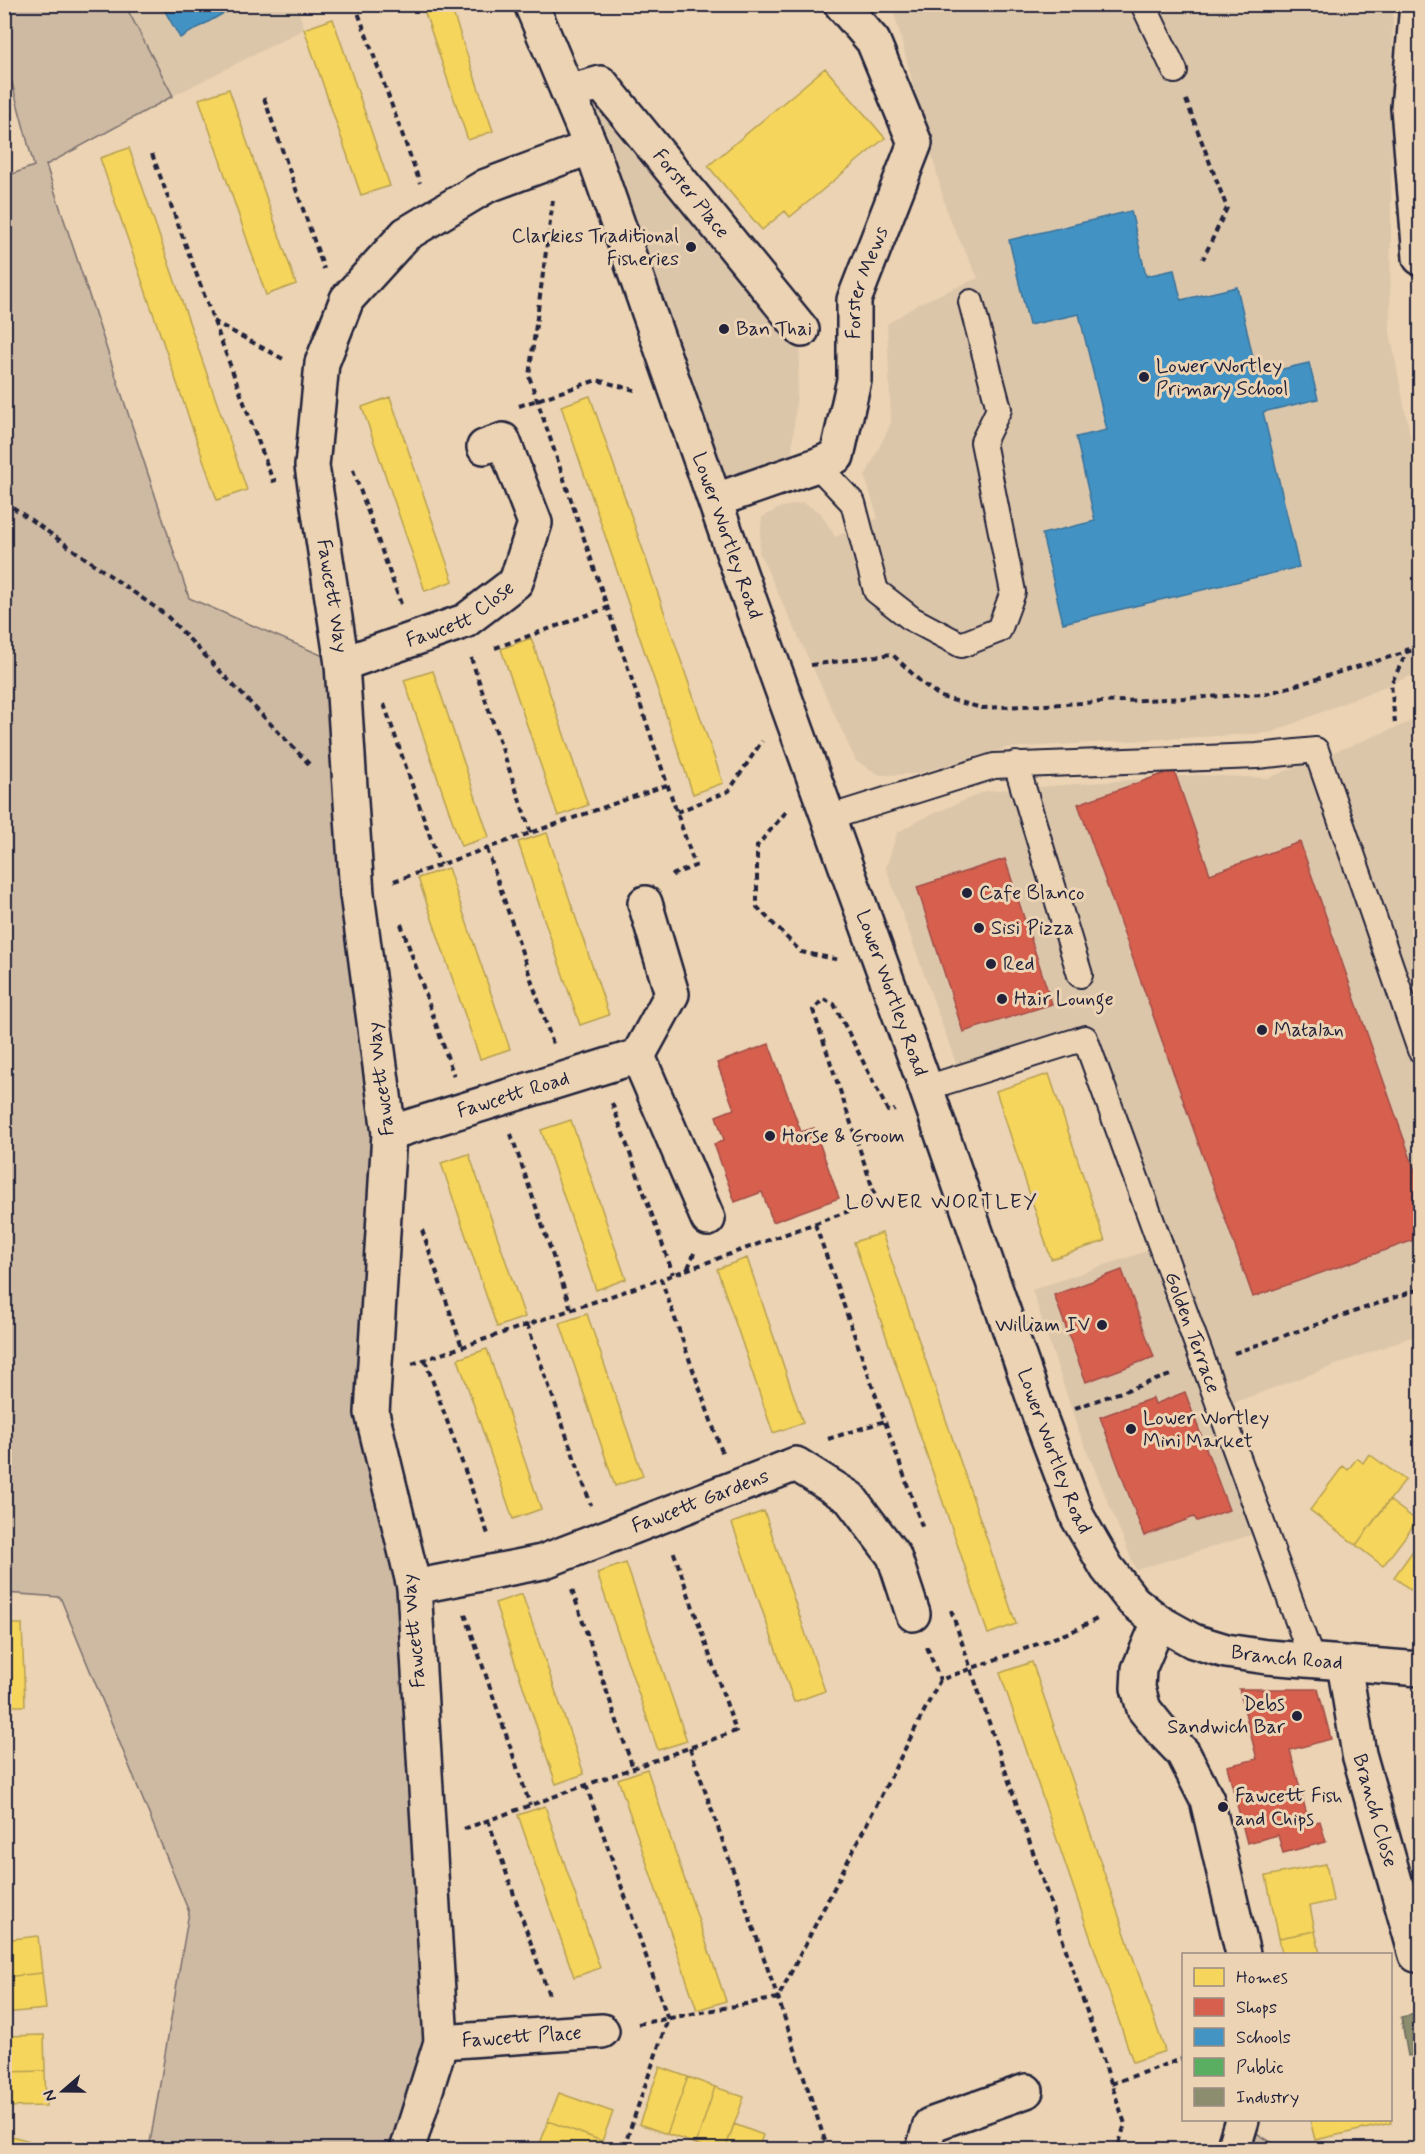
<svg xmlns="http://www.w3.org/2000/svg" width="1425" height="2154" viewBox="0 0 1425 2154" font-family="Mynerve,sans-serif">
  <style>
    .built { fill: #dcc6aa }
    .green { fill: #cebaa2; stroke: #786e6e; stroke-width: 1.5 }
    .homes { fill: #f6d55c; stroke: #b69f52; stroke-width: 1.5 }
    .shops { fill: #d6604d; stroke: #a04d48; stroke-width: 1.5 }
    .schools { fill: #4393c3; stroke: #39719a; stroke-width: 1.5 }
    .public { fill: #5aae61; stroke: #498456; stroke-width: 1.5 }
    .industry { fill: #8c8c6e; stroke: #6c6c5f; stroke-width: 1.5 }
    .lines { fill: none; stroke-linecap: round; stroke-linejoin: round }
    .service-casing { stroke: #22223b; stroke-width: 28 }
    .minor-casing { stroke: #22223b; stroke-width: 38 }
    .tertiary-casing { stroke: #22223b; stroke-width: 38 }
    .trunk-casing { stroke: #22223b; stroke-width: 38 }
    .path { stroke: #22223b; stroke-width: 4; stroke-dasharray: 6 4.5; stroke-linecap: butt }
    .service { stroke: #ebd3b3; stroke-width: 24 }
    .minor { stroke: #ebd3b3; stroke-width: 33 }
    .tertiary { stroke: #ebd3b3; stroke-width: 33 }
    .trunk { stroke: #ebd3b3; stroke-width: 33 }
    .poi-dot { fill: #22223b; stroke: #ebd3b3; stroke-width: 2 }
    .labels { text-anchor: middle; dominant-baseline: central; stroke-width: 6; stroke-linejoin: round; paint-order: stroke }
    .street-label { font-size: 20px; fill: #22223b; stroke: #ebd3b3 }
    .poi-label { font-size: 20px; fill: #22223b; stroke: #ebd3b3; text-anchor: start }
    .neighbourhood-label { font-size: 21px; letter-spacing: 1.5px; fill: #22223b; stroke: #ebd3b3 }
  </style>
  <rect width="100%" height="100%" fill="#ebd3b3"/>
  <filter id="ink" filterUnits="userSpaceOnUse"><feTurbulence type="fractalNoise" baseFrequency=".0167" numOctaves="2"/><feDisplacementMap in="SourceGraphic" scale="12" xChannelSelector="R" yChannelSelector="G"/><feConvolveMatrix kernelMatrix="1 2 1 2 8 2 1 2 1" color-interpolation-filters="sRGB"/></filter>
  <g filter="url(#ink)">
    <!-- built -->
    <path class="built" d="M 125,5 L 297,5 L 304,29 L 173,96 Z
      M 892,5 L 1393,5 L 1390,332 L 1420,488 L 1420,672 L 1270,733 L 1006,748 L 916,774 L 880,775 L 856,761 L 759,552 L 762,517 L 782,507 L 803,503 L 820,512 L 835,537 L 878,518 L 865,477 L 891,423 L 887,324 L 922,302 L 978,278 L 948,216 Z
      M 601,83 L 802,330 L 790,475 L 716,500 L 568,92 Z
      M 1420,718 L 1420,1342 L 1417,1335 L 1219,1408 L 1264,1531 L 1136,1570 L 1078,1429 L 1032,1290 L 1161,1246 L 1085,1039 L 961,1077 L 886,868 L 897,833 L 919,820 L 986,791 L 1196,775 L 1268,778 Z"/>
    <!-- green -->
    <path class="green" d="M 4,5 L 125,5 L 173,96 L 46,165 L 189,598 L 342,664 L 389,1133 L 375,1377 L 414,1587 L 441,2042 L 407,2149 L 149,2149 L 189,1912 L 60,1597 L 5,1593 L 4,177 L 34,166 L 5,57 Z
      M 1242,2124 L 1282,2149 L 1233,2150 Z"/>
    <!-- homes -->
    <path class="homes" d="M 422,4 L 450,4 L 493,131 L 468,140 Z
      M 333,19 L 390,186 L 361,195 L 304,29 Z
      M 825,68 L 885,138 L 790,217 L 785,211 L 762,230 L 708,166 Z
      M 229,89 L 296,284 L 266,295 L 199,99 Z
      M 129,148 L 247,490 L 217,500 L 100,158 Z
      M 590,396 L 723,783 L 693,794 L 561,406 Z
      M 390,397 L 453,581 L 425,591 L 362,407 Z
      M 531,638 L 588,805 L 558,816 L 501,649 Z
      M 433,671 L 489,837 L 461,846 L 404,680 Z
      M 547,833 L 609,1015 L 580,1025 L 518,842 Z
      M 448,868 L 510,1049 L 480,1059 L 418,878 Z
      M 1049,1074 L 1105,1241 L 1051,1259 L 996,1091 Z
      M 571,1120 L 626,1279 L 596,1290 L 541,1130 Z
      M 469,1154 L 525,1317 L 497,1327 L 441,1163 Z
      M 882,1233 L 1016,1624 L 988,1634 L 854,1242 Z
      M 747,1258 L 803,1423 L 773,1433 L 717,1269 Z
      M 587,1314 L 643,1476 L 615,1486 L 560,1323 Z
      M 487,1349 L 541,1509 L 513,1519 L 458,1359 Z
      M 1369,1454 L 1405,1480 L 1356,1545 L 1310,1510 L 1343,1466 L 1348,1470 L 1357,1458 L 1363,1463 Z
      M 1389,1500 L 1417,1521 L 1383,1566 L 1356,1545 Z
      M 764,1511 L 825,1691 L 794,1702 L 732,1523 Z
      M 1420,1541 L 1420,1597 L 1394,1577 Z
      M 626,1563 L 687,1741 L 658,1750 L 597,1573 Z
      M 522,1594 L 584,1774 L 556,1784 L 495,1603 Z
      M 4,1624 L 22,1624 L 25,1706 L 4,1706 Z
      M 1032,1662 L 1165,2051 L 1133,2062 L 1000,1673 Z
      M 647,1769 L 726,2001 L 697,2010 L 618,1779 Z
      M 545,1806 L 600,1968 L 574,1977 L 518,1815 Z
      M 1326,1864 L 1333,1901 L 1310,1906 L 1315,1931 L 1279,1938 L 1266,1876 Z
      M 1315,1931 L 1320,1954 L 1282,1954 L 1279,1938 Z
      M 38,1936 L 42,1973 L 4,1977 L 4,1940 Z
      M 42,1973 L 46,2009 L 4,2013 L 4,1977 Z
      M 44,2035 L 45,2071 L 4,2072 L 4,2036 Z
      M 660,2067 L 688,2077 L 667,2134 L 639,2124 Z
      M 45,2071 L 46,2106 L 4,2107 L 4,2072 Z
      M 688,2077 L 715,2087 L 696,2144 L 667,2134 Z
      M 715,2087 L 744,2097 L 725,2150 L 712,2150 L 696,2144 Z
      M 559,2093 L 613,2112 L 602,2141 L 548,2121 Z
      M 1390,2118 L 1391,2123 L 1315,2140 L 1310,2120 Z
      M 548,2121 L 602,2141 L 599,2150 L 538,2150 Z
      M 734,2124 L 763,2135 L 758,2150 L 725,2150 Z
      M 4,2134 L 37,2143 L 35,2150 L 4,2150 Z"/>
    <!-- shops -->
    <path class="shops" d="M 1174,770 L 1210,874 L 1300,842 L 1420,1185 L 1420,1238 L 1253,1297 L 1078,804 Z
      M 1005,859 L 1052,1004 L 963,1032 L 917,887 Z
      M 769,1044 L 801,1132 L 814,1128 L 839,1198 L 773,1222 L 762,1192 L 735,1202 L 714,1144 L 724,1140 L 716,1116 L 734,1109 L 717,1063 Z
      M 1122,1270 L 1154,1357 L 1086,1382 L 1054,1295 Z
      M 1185,1392 L 1229,1510 L 1197,1521 L 1194,1517 L 1144,1536 L 1100,1417 L 1153,1398 L 1155,1404 Z
      M 1239,1689 L 1318,1689 L 1331,1739 L 1290,1750 L 1309,1823 L 1320,1821 L 1326,1842 L 1283,1853 L 1278,1835 L 1247,1843 L 1227,1766 L 1257,1759 Z"/>
    <!-- schools -->
    <path class="schools" d="M 161,4 L 240,4 L 180,38 Z
      M 1131,211 L 1146,276 L 1174,270 L 1181,300 L 1237,287 L 1257,375 L 1309,363 L 1318,399 L 1263,412 L 1299,567 L 1063,623 L 1042,534 L 1095,521 L 1076,437 L 1107,430 L 1079,314 L 1029,325 L 1009,240 Z"/>
    <!-- public -->
    <path class="public" d="M 1420,1767 L 1420,1815 L 1417,1815 Z"/>
    <!-- industry -->
    <path class="industry" d="M 1420,2013 L 1420,2054 L 1408,2056 L 1401,2017 Z"/>
    <g class="lines">
      <!-- service casing -->
      <g class="service-casing">
        <g id="service">
          <path d="M 1143,4 L 1175,71"/>
          <path d="M 817,465 L 853,503 L 876,591 L 912,619 L 961,645 L 999,630 L 1013,592 L 983,442 L 999,409 L 971,302"/>
          <path d="M 1016,764 L 1080,975"/>
          <path d="M 828,818 L 994,766 L 1257,756 L 1316,750 L 1420,1050"/>
          <path id="s1" d="M 926,1088 L 1085,1038 L 1312,1660"/>
        </g>
      </g>
      <!-- minor casing -->
      <g class="minor-casing">
        <g id="minor">
          <path id="s2" d="M 568,92 L 601,83 L 802,330"/>
          <path id="s3" d="M 716,500 L 817,465 L 837,456 L 854,380 L 854,300 L 915,143 L 873,41 L 841,4"/>
          <path id="s4" d="M 342,664 L 465,621 L 516,582 L 535,523 L 503,440 L 484,447"/>
          <path d="M 638,1056 L 708,1219"/>
          <path id="s5" d="M 389,1133 L 638,1056 L 672,994 L 645,903"/>
          <path id="s6" d="M 414,1587 L 542,1562 L 796,1464 L 850,1498 L 894,1556 L 913,1614"/>
          <path d="M 1159,1622 L 1139,1669 L 1138,1688 L 1144,1709 L 1160,1729 L 1183,1753 L 1207,1800 L 1243,1954"/>
          <path id="s7" d="M 1344,1664 L 1359,1754 L 1416,1955"/>
          <path id="s8" d="M 441,2042 L 602,2031"/>
          <path d="M 407,2150 L 441,2042 L 414,1587 L 372,1413 L 389,1133 L 357,894 L 342,664 L 312,466 L 322,363 L 347,299 L 406,234 L 486,186 L 591,147"/>
          <path d="M 923,2150 L 930,2125 L 1026,2091"/>
          <path d="M 1233,2150 L 1242,2120"/>
        </g>
      </g>
      <!-- tertiary casing -->
      <g class="tertiary-casing">
        <g id="tertiary">
          <path id="s9" d="M 531,4 L 591,147 L 746,590 L 926,1088 L 1041,1420 L 1078,1518 L 1107,1568 L 1133,1601 L 1159,1622 L 1193,1641 L 1226,1651 L 1267,1657 L 1420,1669"/>
        </g>
      </g>
      <!-- trunk casing -->
      <g class="trunk-casing">
        <path id="trunk" d="M 1417,4 L 1408,108 L 1420,258"/>
      </g>
      <!-- path -->
      <path class="path" d="M 355,4 L 420,183
        M 264,98 L 324,269
        M 1186,100 L 1227,208 L 1203,259
        M 152,154 L 273,481 L 278,479
        M 553,200 L 529,376 L 695,866 L 674,874 L 671,877
        M 213,321 L 285,360
        M 519,406 L 597,380 L 638,391
        M 353,470 L 401,604
        M 4,501 L 166,615 L 309,764
        M 495,648 L 607,608
        M 471,658 L 531,833
        M 811,665 L 892,654 L 922,683 L 941,697 L 982,708 L 1266,694 L 1420,648
        M 384,704 L 440,865
        M 1395,723 L 1391,684 L 1407,652 L 1406,646
        M 677,812 L 729,791 L 762,741
        M 786,812 L 757,846 L 757,907 L 801,952 L 840,960
        M 487,849 L 553,1044
        M 394,881 L 667,785
        M 401,924 L 454,1076
        M 612,1103 L 673,1274
        M 511,1134 L 571,1309
        M 815,1224 L 923,1529
        M 422,1230 L 462,1347
        M 688,1268 L 694,1253
        M 527,1324 L 591,1505
        M 1234,1353 L 1420,1289
        M 425,1360 L 488,1534
        M 412,1364 L 661,1279
        M 1075,1408 L 1173,1374
        M 828,1439 L 885,1421
        M 722,1452 L 661,1279 L 877,1201 L 813,1010 L 823,999 L 834,1004 L 888,1111 L 895,1110
        M 572,1590 L 633,1768
        M 951,1610 L 1125,2124 L 1117,2150
        M 465,1614 L 530,1805
        M 927,1647 L 940,1680
        M 690,1748 L 778,1998 L 828,2150
        M 586,1785 L 668,2019 L 623,2150
        M 488,1820 L 550,1998
        M 464,1829 L 736,1731 L 673,1550
        M 638,2024 L 778,1998 L 940,1680 L 1073,1631 L 1099,1618
        M 1111,2084 L 1184,2058"/>
      <!-- service -->
      <use href="#service" class="service"/>
      <!-- minor -->
      <use href="#minor" class="minor"/>
      <!-- tertiary -->
      <use href="#tertiary" class="tertiary"/>
      <!-- trunk -->
      <use href="#trunk" class="trunk"/>
    </g>
  </g>
  <!-- markers -->
  <g class="poi-dot">
    <circle cx="691" cy="247" r="6"/>
    <circle cx="724" cy="329" r="6"/>
    <circle cx="1144" cy="377" r="6"/>
    <circle cx="967" cy="893" r="6"/>
    <circle cx="979" cy="928" r="6"/>
    <circle cx="991" cy="964" r="6"/>
    <circle cx="1002" cy="999" r="6"/>
    <circle cx="1262" cy="1030" r="6"/>
    <circle cx="770" cy="1136" r="6"/>
    <circle cx="1102" cy="1325" r="6"/>
    <circle cx="1131" cy="1429" r="6"/>
    <circle cx="1297" cy="1716" r="6"/>
    <circle cx="1223" cy="1807" r="6"/>
  </g>
  <g class="labels">
    <!-- street labels -->
    <g class="street-label">
      <text stroke="none"><textPath href="#s2" startOffset="177">Forster Place</textPath></text>
      <text stroke="none"><textPath href="#s3" startOffset="306">Forster Mews</textPath></text>
      <text stroke="none"><textPath href="#s9" startOffset="567">Lower Wortley Road</textPath></text>
      <text transform="translate(332 596) rotate(81)">Fawcett Way</text>
      <text stroke="none"><textPath href="#s4" startOffset="129">Fawcett Close</textPath></text>
      <text stroke="none"><textPath href="#s9" startOffset="1053">Lower Wortley Road</textPath></text>
      <text transform="translate(381 1079) rotate(-97)">Fawcett Way</text>
      <text stroke="none"><textPath href="#s5" startOffset="130">Fawcett Road</textPath></text>
      <text stroke="none"><textPath href="#s1" startOffset="480">Golden Terrace</textPath></text>
      <text stroke="none"><textPath href="#s9" startOffset="1539">Lower Wortley Road</textPath></text>
      <text stroke="none"><textPath href="#s6" startOffset="300">Fawcett Gardens</textPath></text>
      <text transform="translate(414 1631) rotate(-95)">Fawcett Way</text>
      <text stroke="none"><textPath href="#s9" startOffset="1878">Branch Road</textPath></text>
      <text stroke="none"><textPath href="#s7" startOffset="150">Branch Close</textPath></text>
      <text stroke="none"><textPath href="#s8" startOffset="81">Fawcett Place</textPath></text>
    </g>
    <!-- poi labels -->
    <g class="poi-label">
      <text x="679" y="236" text-anchor="end">Clarkies Traditional<tspan x="679" dy="23">Fisheries</tspan></text>
      <text x="736" y="329">Ban Thai</text>
      <text x="1156" y="366">Lower Wortley<tspan x="1156" dy="23">Primary School</tspan></text>
      <text x="979" y="893">Cafe Blanco</text>
      <text x="991" y="928">Sisi Pizza</text>
      <text x="1003" y="964">Red</text>
      <text x="1014" y="999">Hair Lounge</text>
      <text x="1274" y="1030">Matalan</text>
      <text x="782" y="1136">Horse &amp; Groom</text>
      <text x="1090" y="1325" text-anchor="end">William IV</text>
      <text x="1143" y="1418">Lower Wortley<tspan x="1143" dy="23">Mini Market</tspan></text>
      <text x="1285" y="1704" text-anchor="end">Debs<tspan x="1285" dy="23">Sandwich Bar</tspan></text>
      <text x="1235" y="1796">Fawcett Fish<tspan x="1235" dy="23">and Chips</tspan></text>
    </g>
    <!-- neighbourhood labels -->
    <g class="neighbourhood-label">
      <text x="942" y="1202">LOWER WORTLEY</text>
    </g>
  </g>
  <!-- margin -->
  <rect width="1425" height="2154" fill="none" stroke="#ebd3b3" stroke-width="24"/>
  <rect x="12" y="12" width="1401" height="2130" fill="none" stroke="#22223b" stroke-width="2" filter="url(#ink)"/>
  <!-- legend -->
  <rect x="1182" y="1953" width="210" height="168" fill="#ebd3b3" stroke="#9b8c83" stroke-width="1.5"/>
  <rect x="1194" y="1968" width="30" height="18" fill="#f6d55c" stroke="#9b8c83" stroke-width="1.5"/>
  <text x="1236" y="1983" font-size="18" fill="#22223b">Homes</text>
  <rect x="1194" y="1998" width="30" height="18" fill="#d6604d" stroke="#9b8c83" stroke-width="1.5"/>
  <text x="1236" y="2013" font-size="18" fill="#22223b">Shops</text>
  <rect x="1194" y="2028" width="30" height="18" fill="#4393c3" stroke="#9b8c83" stroke-width="1.5"/>
  <text x="1236" y="2043" font-size="18" fill="#22223b">Schools</text>
  <rect x="1194" y="2058" width="30" height="18" fill="#5aae61" stroke="#9b8c83" stroke-width="1.5"/>
  <text x="1236" y="2073" font-size="18" fill="#22223b">Public</text>
  <rect x="1194" y="2088" width="30" height="18" fill="#8c8c6e" stroke="#9b8c83" stroke-width="1.5"/>
  <text x="1236" y="2103" font-size="18" fill="#22223b">Industry</text>
  <!-- north arrow -->
  <g transform="translate(63 2091) rotate(250)" stroke="#ebd3b3" stroke-width="4.5" paint-order="stroke">
  <path d="M0-4.5L10 22L0 15L-10 22Z" fill="#22223b"/>
  <text y="-9" font-size="16" font-weight="bold" text-anchor="middle" fill="#22223b">N</text>
  </g>
</svg>
